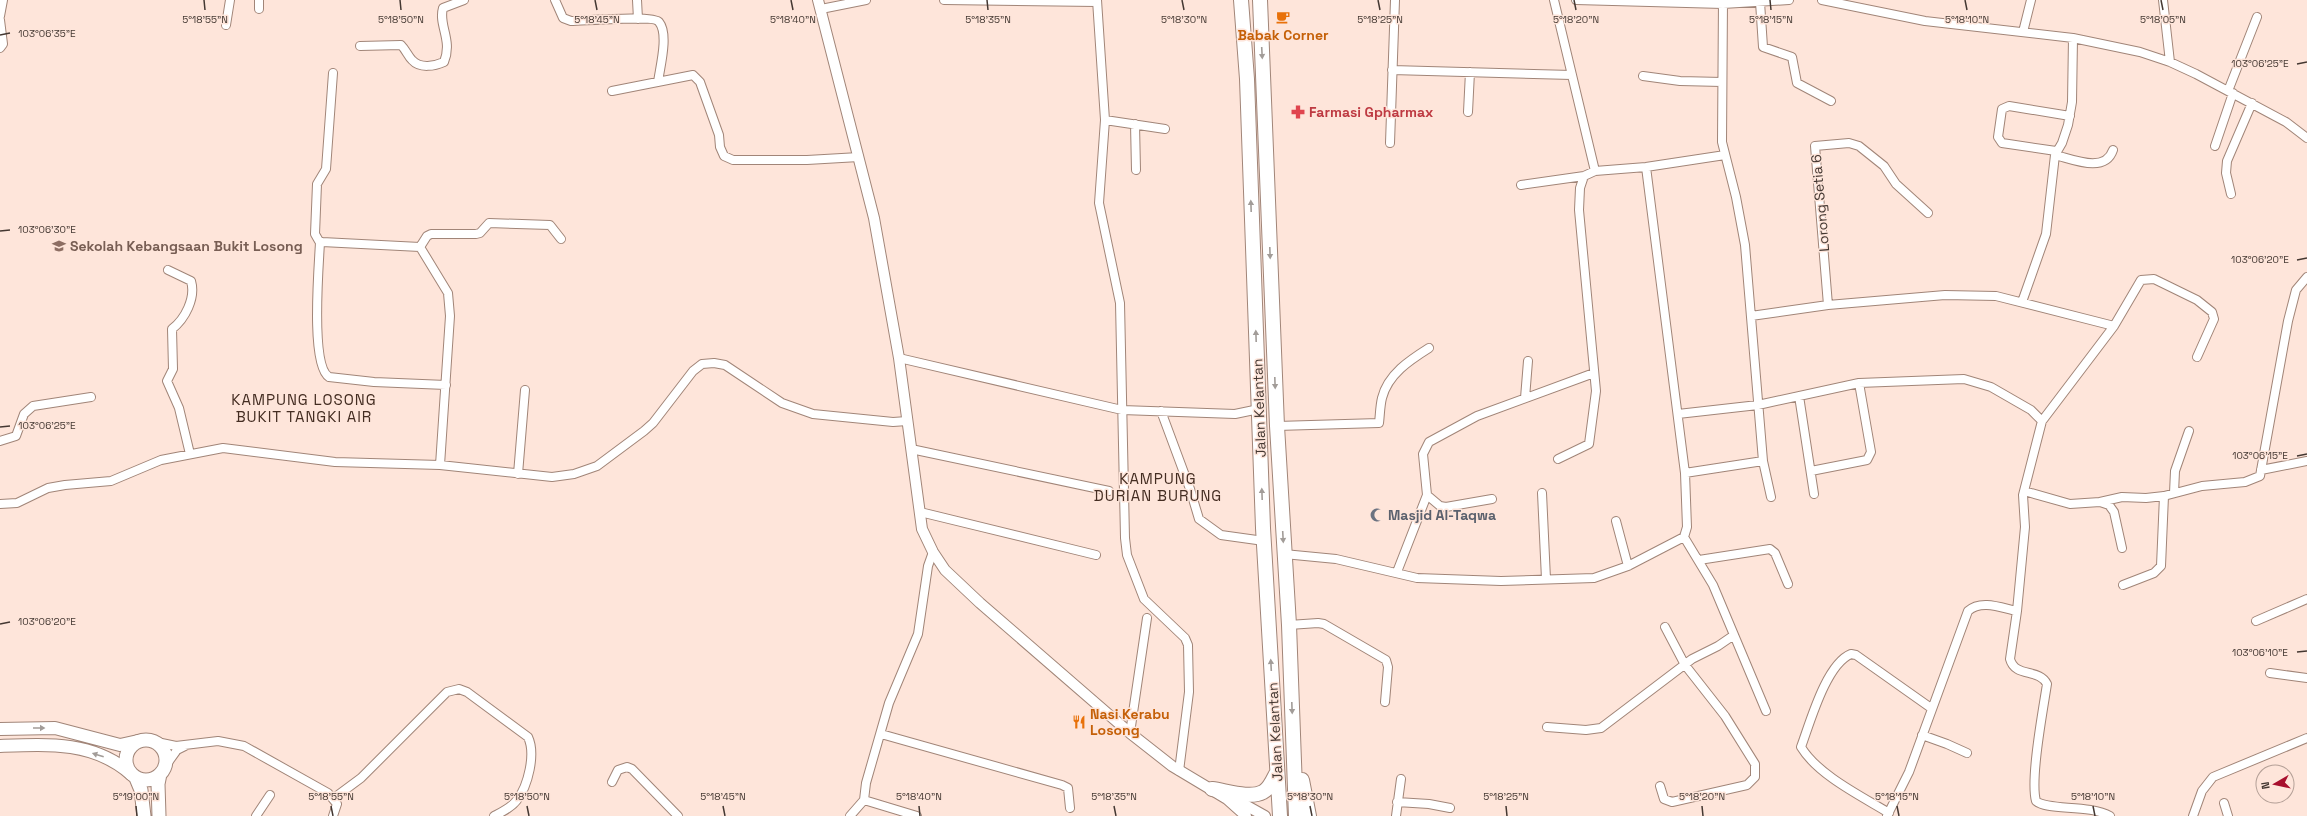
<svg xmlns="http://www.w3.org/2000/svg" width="2307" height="816" viewBox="0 0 2307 816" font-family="'Space Grotesk',sans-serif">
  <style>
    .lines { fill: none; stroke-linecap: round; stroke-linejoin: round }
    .minor-casing { stroke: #a18578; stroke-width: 10 }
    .tertiary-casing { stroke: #a18578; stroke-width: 12 }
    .secondary-casing { stroke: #a18578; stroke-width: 14 }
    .primary-casing { stroke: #a18578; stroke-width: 15 }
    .trunk-casing { stroke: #a18578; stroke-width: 16 }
    .minor { stroke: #fff; stroke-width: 8 }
    .tertiary { stroke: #fff; stroke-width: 10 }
    .secondary { stroke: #fff; stroke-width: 12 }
    .primary { stroke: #fff; stroke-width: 13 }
    .trunk { stroke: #fff; stroke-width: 14 }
    .oneway { fill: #a29c98 }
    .ticks { fill: none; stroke: #443832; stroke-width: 1.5 }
    .labels { text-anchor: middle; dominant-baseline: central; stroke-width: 3; stroke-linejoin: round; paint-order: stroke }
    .food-label { font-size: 14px; font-weight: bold; fill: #c56008; stroke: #fee5da }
    .health-label { font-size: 14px; font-weight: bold; fill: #be3a42; stroke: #fee5da; text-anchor: start }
    .street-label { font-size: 14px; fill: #443832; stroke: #fee5da }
    .education-label { font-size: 14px; font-weight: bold; fill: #785e54; stroke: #fee5da; text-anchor: start }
    .worship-label { font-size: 14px; font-weight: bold; fill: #5b616d; stroke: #fee5da; text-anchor: start }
    .neighbourhood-label { font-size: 15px; letter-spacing: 1px; fill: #442d22; stroke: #fee5da }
    .ticks-label { font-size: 10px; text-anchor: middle; fill: #443832; stroke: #fee5da; stroke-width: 3; stroke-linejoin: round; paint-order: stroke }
  </style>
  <rect width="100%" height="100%" fill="#fee5da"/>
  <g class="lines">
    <!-- minor casing -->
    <g class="minor-casing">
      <path id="minor" d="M 555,0 L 563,18 L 571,21 C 583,21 654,15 659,22 C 669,34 660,67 658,82
        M 637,0 L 638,19
        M 944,0 L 1097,2
        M 1097,0 L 1105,120 L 1099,203 L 1120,303 L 1125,538 L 1127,555 L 1144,599 L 1185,638 L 1188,645 L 1189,692 L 1179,771
        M 1554,0 L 1595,171
        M 1576,0 L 1723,4 L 1789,0
        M 1723,0 L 1722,142 L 1736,197 L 1745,245 L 1763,461 L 1771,497
        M 1822,0 L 1925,21 L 2073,38 L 2140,52 L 2170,62 L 2196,74 L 2286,122 L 2307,138
        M 2163,0 L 2170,62
        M 1760,2 L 1763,47 L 1792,57 L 1797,83 L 1831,101
        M 259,9 L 259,0
        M 821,9 L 866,0
        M 0,16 L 3,0
        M 0,20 L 3,44 L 0,48
        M 226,25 L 230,0
        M 2023,32 L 2031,0
        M 360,46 L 401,45 C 406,50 408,56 412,60 C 420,69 435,66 444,62 C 453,40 438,25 443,8 L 464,0
        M 1392,70 L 1572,75
        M 333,73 L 326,169 L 317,184 L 315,234 L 319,241 L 322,242 L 420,247 L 448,293 L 450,316 L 440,465
        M 1643,76 L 1680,81 L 1722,82
        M 612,91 L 693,75 L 700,82 L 719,135 L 720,147 L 724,156 L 733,160 L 807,160 L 859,157
        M 2228,91 L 2257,17
        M 1468,112 L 1470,72
        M 1105,120 L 1165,129
        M 1135,124 L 1136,170
        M 1390,143 L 1395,0
        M 2215,146 L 2233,93
        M 2056,151 L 2002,143 L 1998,137 L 2002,109 L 2009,106 L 2070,116
        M 2055,155 C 2072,159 2105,174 2113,150
        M 1646,167 L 1685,473 L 1687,527 L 1684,537 L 1713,585 L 1766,711
        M 1521,185 L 1584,176
        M 2231,194 L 2226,173 L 2227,161 L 2252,103
        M 320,242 C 319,265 310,365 329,377 L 374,382 L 446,385
        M 420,247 L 427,236 L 431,234 L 476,234 L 480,233 L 489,223 L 550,225 L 561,239
        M 168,270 L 191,281 C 196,298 185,319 172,329 L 173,369 L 167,381 L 179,408 L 190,454
        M 2022,302 L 2046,234 L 2055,155 L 2062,143 L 2068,125 L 2072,102 L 2073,38
        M 1828,305 L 1815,146 L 1849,143 L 1859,146 L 1884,166 L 1896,184 L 1928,213
        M 1751,316 L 1828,305 L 1945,295 L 1996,296 L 2114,326
        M 899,358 L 1122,410 L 1235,414 L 1259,409
        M 1799,396 L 1814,494
        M 1525,398 L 1528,361
        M 1161,411 L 1190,489 L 1199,519 L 1221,535 L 1264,541
        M 1678,414 L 1758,405 L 1859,383 L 1964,379 L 1991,387 L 2031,410 L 2042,421
        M 1277,426 L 1379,423 C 1380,415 1380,406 1382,398 C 1388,374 1410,360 1429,348
        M 0,441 L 16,436 L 24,414 L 33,406 L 91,397
        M 911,449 L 1109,491
        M 1558,459 L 1589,444 L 1596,391 L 1579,210 L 1580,188 L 1584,176 L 1595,171 L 1646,167 L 1725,155
        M 2261,470 L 2307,461
        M 1811,471 L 1867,460 L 1871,452 L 1859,383
        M 1685,473 L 1763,461
        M 518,474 L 525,390
        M 2024,491 L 2070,504 L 2100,502 L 2109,505 L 2114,512 L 2122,548
        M 1542,493 L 1546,579
        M 2174,493 L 2175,471 L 2189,431
        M 1427,495 L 1440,506 L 1446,507 L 1492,499
        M 2100,502 L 2122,497 L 2146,498 L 2164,496 L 2202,486 L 2245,482 L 2260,476 L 2288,321 L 2296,290 L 2307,277
        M 0,504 L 17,503 L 48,488 L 65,485 L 111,481 L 161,460 L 223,448 L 335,462 L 440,465 L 552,477 L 574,474 L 597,466 L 644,431 L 653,423 L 693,371 L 702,364 L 714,363 L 725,365 L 782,403 L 813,414 L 893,422 L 907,421
        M 920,512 L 1096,555
        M 1616,521 L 1628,566
        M 1284,554 L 1336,559 L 1417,578 L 1501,581 L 1594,578 L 1628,566 L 1684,537
        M 1699,560 L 1770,549 L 1775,553 L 1788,584
        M 1397,572 L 1427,495 L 1423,454 L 1429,442 L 1477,416 L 1594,373
        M 2123,585 L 2154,573 L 2161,566 L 2164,496
        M 2017,611 L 2010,659 C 2015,678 2039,668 2047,684 C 2043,710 2030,779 2036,801 C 2047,811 2089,804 2110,816
        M 2256,621 L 2307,599
        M 1289,625 L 1318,623 L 1324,624 L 1386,660 L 1388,667 L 1385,702
        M 2270,673 L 2307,678
        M 1547,727 L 1586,730 L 1601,728 L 1692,659 L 1718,646 L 1734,635
        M 1130,733 L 1147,618
        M 881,734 L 1062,785 L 1068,788 L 1070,808
        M 1922,735 L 1947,744 L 1967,753
        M 152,741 L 176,746 L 218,741 L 244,746 L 328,793 L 337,804 L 333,816
        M 164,768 L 177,750 L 185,746
        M 612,782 L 618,770 L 627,767 L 632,769 L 678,816
        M 1660,786 L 1664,799 L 1672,802 L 1747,785 L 1755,777 L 1755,764 L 1725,716 L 1685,665 L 1665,627
        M 334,798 L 361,778 L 447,692 L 459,689 L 467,692 L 528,737 C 536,754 528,786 517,800 C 511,808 502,812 494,816
        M 864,800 L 917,816
        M 1397,802 L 1429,804 L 1450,808
        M 2224,803 L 2228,816
        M 1889,813 C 1861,796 1818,775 1801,747 C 1810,723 1826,664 1851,654 L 1856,655 L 1931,708
        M 256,816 L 270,795
        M 850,816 L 864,800 L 866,783 L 889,703 L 918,634 L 928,566 L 933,552
        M 1396,816 L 1401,779
        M 1887,816 L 1909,772 L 1968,611 C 1981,599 2002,608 2017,611 L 2025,527 L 2023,495 L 2042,421 L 2114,326 L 2141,280 L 2154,279 L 2197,300 L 2212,312 L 2214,319 L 2197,357
        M 2193,816 L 2202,791 L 2213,777 L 2307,738"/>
    </g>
    <!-- tertiary casing -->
    <g class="tertiary-casing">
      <path id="tertiary" d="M 818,0 L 874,218 L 899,358 L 922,529 L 933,552 L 945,570 L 980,603 L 1130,733 L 1172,766 L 1227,799 L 1246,816
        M 1229,799 L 1240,802 L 1265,816"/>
    </g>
    <!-- secondary casing -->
    <g class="secondary-casing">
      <path id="secondary" d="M 0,729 L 55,728 L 120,745 L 138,741
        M 0,746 C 47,744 94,741 131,774"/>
    </g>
    <!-- primary casing -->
    <g class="primary-casing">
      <path id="primary" d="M126 760a20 20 0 1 1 40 0a20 20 0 1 1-40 0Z
        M 136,778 L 141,790 L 144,816
        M 159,816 L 158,784 L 160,774"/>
    </g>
    <!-- trunk casing -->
    <g class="trunk-casing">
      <path id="trunk" d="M 1241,0 L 1247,79 L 1263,528 L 1280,816
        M 1260,0 L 1277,426 L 1289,625 L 1296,816
        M 1302,780 L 1309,816
        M 1212,789 C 1227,791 1250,799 1263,792 C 1269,789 1273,780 1276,774"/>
    </g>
    <!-- minor -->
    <use href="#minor" class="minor"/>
    <!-- tertiary -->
    <use href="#tertiary" class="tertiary"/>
    <!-- secondary -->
    <use href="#secondary" class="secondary"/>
    <!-- primary -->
    <use href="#primary" class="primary"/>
    <!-- trunk -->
    <use href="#trunk" class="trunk"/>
  </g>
  <!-- one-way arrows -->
  <defs><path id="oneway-solid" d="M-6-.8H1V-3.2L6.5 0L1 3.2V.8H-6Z"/></defs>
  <g class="oneway">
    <use href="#oneway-solid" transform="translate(1262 53) rotate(87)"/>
    <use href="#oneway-solid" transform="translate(1251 206) rotate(-92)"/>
    <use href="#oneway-solid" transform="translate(1270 253) rotate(88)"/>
    <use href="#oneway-solid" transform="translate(1256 336) rotate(-92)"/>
    <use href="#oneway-solid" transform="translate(1275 383) rotate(88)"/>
    <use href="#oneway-solid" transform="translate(1262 494) rotate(-92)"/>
    <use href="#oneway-solid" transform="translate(1283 537) rotate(87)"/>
    <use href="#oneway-solid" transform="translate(1271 665) rotate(-93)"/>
    <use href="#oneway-solid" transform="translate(1292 708) rotate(88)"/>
    <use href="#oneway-solid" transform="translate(39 728)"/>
    <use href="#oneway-solid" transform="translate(98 755) rotate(-162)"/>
  </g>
  <!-- ticks -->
  <path class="ticks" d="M 204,0 L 205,10M 400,0 L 401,10M 595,0 L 597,10M 791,0 L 793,10M 987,0 L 988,10M 1182,0 L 1184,10M 1378,0 L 1380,10M 1574,0 L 1576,10M 1770,0 L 1771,10M 1965,0 L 1967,10M 2161,0 L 2163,10M 0,35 L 10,33M 2297,64 L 2307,62M 0,231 L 10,230M 2297,260 L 2307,258M 0,427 L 10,426M 2297,456 L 2307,454M 0,624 L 10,622M 2297,652 L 2307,651M 136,806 L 137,816M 331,806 L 333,816M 527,806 L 529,816M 723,806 L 725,816M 919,806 L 920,816M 1114,806 L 1116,816M 1310,806 L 1312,816M 1506,806 L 1507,816M 1702,806 L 1703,816M 1897,806 L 1899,816M 2093,806 L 2095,816"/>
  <!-- icons -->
  <defs>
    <g id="cafe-bare" transform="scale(1.08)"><path d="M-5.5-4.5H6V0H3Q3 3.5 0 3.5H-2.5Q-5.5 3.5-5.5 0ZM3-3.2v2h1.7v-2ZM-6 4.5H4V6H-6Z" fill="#e8710a" stroke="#fee5da" stroke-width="2.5" paint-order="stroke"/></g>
    <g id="pharmacy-bare" transform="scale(1.08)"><path d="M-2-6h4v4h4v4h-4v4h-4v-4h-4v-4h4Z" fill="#e0444e" stroke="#fee5da" stroke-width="2.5" paint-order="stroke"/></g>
    <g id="school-bare" transform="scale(1.08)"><path d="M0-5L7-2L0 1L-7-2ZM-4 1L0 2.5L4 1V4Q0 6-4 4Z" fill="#8d6e63" stroke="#fee5da" stroke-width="2.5" paint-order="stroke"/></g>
    <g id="mosque-bare" transform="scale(1.08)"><path d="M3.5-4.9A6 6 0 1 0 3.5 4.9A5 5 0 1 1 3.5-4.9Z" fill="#6b7280" stroke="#fee5da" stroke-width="2.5" paint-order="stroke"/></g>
    <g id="restaurant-bare" transform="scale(1.08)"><path d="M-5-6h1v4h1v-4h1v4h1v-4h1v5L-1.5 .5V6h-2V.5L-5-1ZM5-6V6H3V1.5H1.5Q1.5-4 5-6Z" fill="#e8710a" stroke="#fee5da" stroke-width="2.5" paint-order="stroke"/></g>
  </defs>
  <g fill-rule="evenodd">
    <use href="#cafe-bare" x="1283" y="17"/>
    <use href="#pharmacy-bare" x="1298" y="112"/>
    <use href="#school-bare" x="59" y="246"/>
    <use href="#mosque-bare" x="1377" y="515"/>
    <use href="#restaurant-bare" x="1079" y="722"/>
  </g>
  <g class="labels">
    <!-- food labels -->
    <g class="food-label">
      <text x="1283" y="35">Babak Corner</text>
      <text x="1090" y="714" text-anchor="start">Nasi Kerabu<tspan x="1090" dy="16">Losong</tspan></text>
    </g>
    <!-- health labels -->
    <g class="health-label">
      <text x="1309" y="112">Farmasi Gpharmax</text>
    </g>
    <!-- street labels -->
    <g class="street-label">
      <text transform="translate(1820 203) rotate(-95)">Lorong Setia 6</text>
      <text transform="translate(1259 408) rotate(-92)">Jalan Kelantan</text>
      <text transform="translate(1275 732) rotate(-93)">Jalan Kelantan</text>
    </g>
    <!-- education labels -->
    <g class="education-label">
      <text x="70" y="246">Sekolah Kebangsaan Bukit Losong</text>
    </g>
    <!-- worship labels -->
    <g class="worship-label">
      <text x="1388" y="515">Masjid Al-Taqwa</text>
    </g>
    <!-- neighbourhood labels -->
    <g class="neighbourhood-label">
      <text x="304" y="399">KAMPUNG LOSONG<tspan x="304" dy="17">BUKIT TANGKI AIR</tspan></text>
      <text x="1158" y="478">KAMPUNG<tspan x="1158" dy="17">DURIAN BURUNG</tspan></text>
    </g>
  </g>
  <g class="ticks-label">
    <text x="205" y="23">5°18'55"N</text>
    <text x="401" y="23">5°18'50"N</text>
    <text x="597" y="23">5°18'45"N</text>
    <text x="793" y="23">5°18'40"N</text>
    <text x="988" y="23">5°18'35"N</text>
    <text x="1184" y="23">5°18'30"N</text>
    <text x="1380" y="23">5°18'25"N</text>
    <text x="1576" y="23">5°18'20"N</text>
    <text x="1771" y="23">5°18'15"N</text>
    <text x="1967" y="23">5°18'10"N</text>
    <text x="2163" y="23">5°18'05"N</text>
    <text x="47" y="37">103°06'35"E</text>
    <text x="2260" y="67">103°06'25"E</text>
    <text x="47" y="233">103°06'30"E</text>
    <text x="2260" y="263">103°06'20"E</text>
    <text x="47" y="429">103°06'25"E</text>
    <text x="2260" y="459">103°06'15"E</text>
    <text x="47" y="625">103°06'20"E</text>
    <text x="2260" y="656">103°06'10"E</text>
    <text x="136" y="800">5°19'00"N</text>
    <text x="331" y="800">5°18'55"N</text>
    <text x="527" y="800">5°18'50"N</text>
    <text x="723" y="800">5°18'45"N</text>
    <text x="919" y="800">5°18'40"N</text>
    <text x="1114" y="800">5°18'35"N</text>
    <text x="1310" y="800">5°18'30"N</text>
    <text x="1506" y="800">5°18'25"N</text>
    <text x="1702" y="800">5°18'20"N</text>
    <text x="1897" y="800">5°18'15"N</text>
    <text x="2093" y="800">5°18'10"N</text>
  </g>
  <!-- north arrow -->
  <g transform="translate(2275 784) rotate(261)"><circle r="19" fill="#fee5da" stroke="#b4a097"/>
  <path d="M0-3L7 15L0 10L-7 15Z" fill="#a80f2d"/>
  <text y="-6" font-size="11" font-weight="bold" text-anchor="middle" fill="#443832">N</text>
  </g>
</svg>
